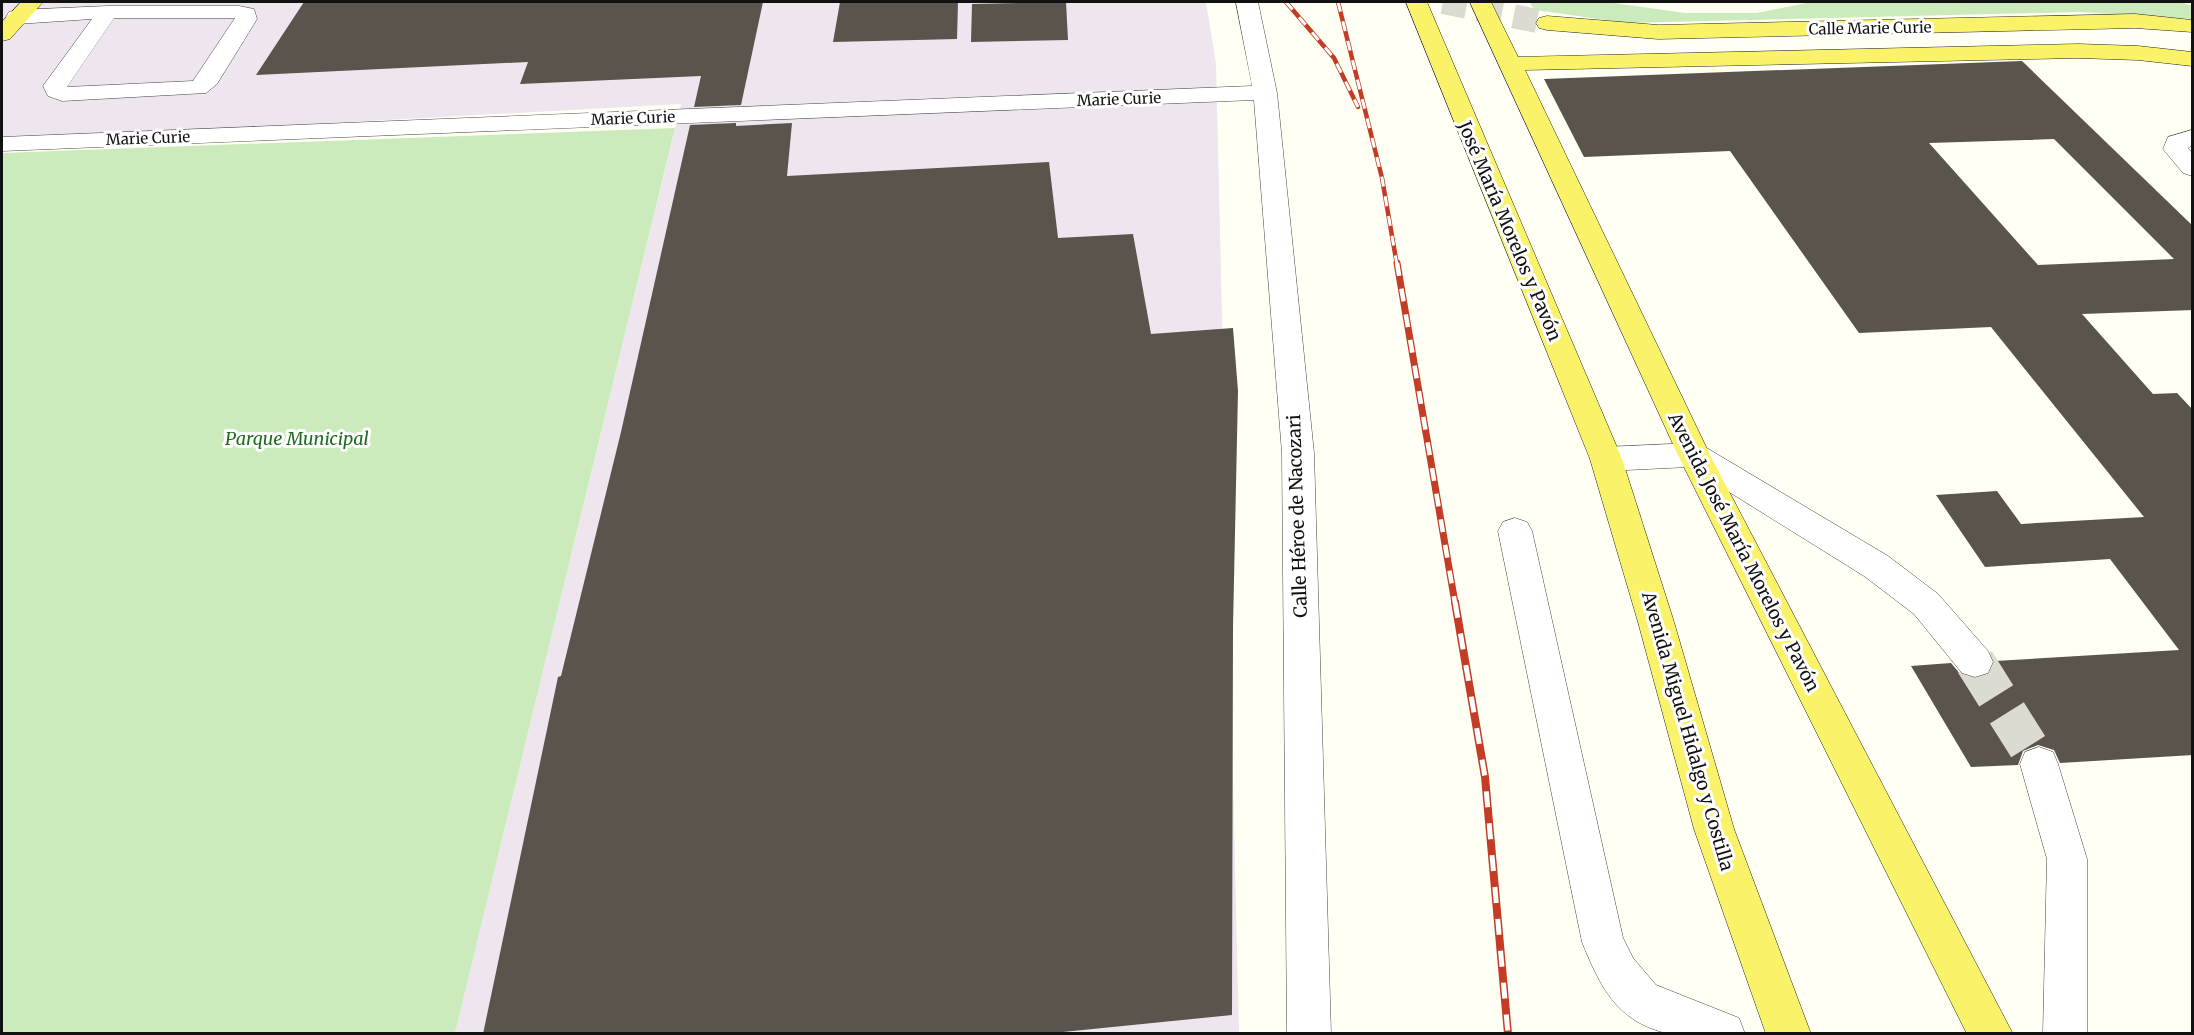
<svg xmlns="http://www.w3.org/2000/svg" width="2194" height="1035" viewBox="0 0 2194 1035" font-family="Merriweather,serif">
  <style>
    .industrial { fill: #efe5ee }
    .green { fill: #cbebbc }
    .building { fill: #5a544c; fill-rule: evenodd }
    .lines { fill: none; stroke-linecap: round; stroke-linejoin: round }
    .minor-tunnel { stroke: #dbdbd2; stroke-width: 40; stroke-dasharray: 40 20; stroke-linecap: butt }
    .major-tunnel { stroke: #dbdbd2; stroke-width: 24; stroke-dasharray: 24 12; stroke-linecap: butt }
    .minor-casing { stroke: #444; stroke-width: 1 }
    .major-casing { stroke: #222; stroke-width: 1 }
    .minor { fill: #fff; fill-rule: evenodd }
    .major { fill: #faf269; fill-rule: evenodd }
    .rail-far2-casing { stroke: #c43c25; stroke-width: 4.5 }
    .rail-far1-casing { stroke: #c43c25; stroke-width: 7 }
    .rail-casing { stroke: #c43c25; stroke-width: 8 }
    .rail-far2 { stroke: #fff; stroke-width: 3; stroke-dasharray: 10; stroke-linecap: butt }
    .rail-far1 { stroke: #fff; stroke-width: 4.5; stroke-dasharray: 13; stroke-linecap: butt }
    .rail { stroke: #fff; stroke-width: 5; stroke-dasharray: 16; stroke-linecap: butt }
    .labels { text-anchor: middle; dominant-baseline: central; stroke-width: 6; stroke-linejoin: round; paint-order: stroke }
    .far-street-label { font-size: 15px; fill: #111; stroke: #fff }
    .street-label { font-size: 18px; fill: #111; stroke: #fff }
    .park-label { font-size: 18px; font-style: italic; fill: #206b1e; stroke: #fff }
  </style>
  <rect width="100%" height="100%" fill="#fffff4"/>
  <!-- industrial -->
  <path class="industrial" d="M 2,2 L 1206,2 L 1216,64 L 1239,1033 L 455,1033 L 681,104 L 2,141 Z"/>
  <!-- green -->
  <path class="green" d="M 1529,2 L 1607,2 L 1685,13 L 1757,13 L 1811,2 L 2180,2 L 2192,6 L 2192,19 L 2080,12 L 1627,23 L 1535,10 Z
    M 675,128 L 455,1033 L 2,1033 L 2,153 Z"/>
  <!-- building -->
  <path class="building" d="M 304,2 L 763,2 L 741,105 L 694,107 L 701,76 L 520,84 L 528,62 L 256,75 Z
    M 840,2 L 958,2 L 957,39 L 833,42 Z
    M 1066,2 L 1068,40 L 971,42 L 972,4 Z
    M 2022,61 L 2193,226 L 2193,310 L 2082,314 L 2153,394 L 2177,393 L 2193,410 L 2193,755 L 2060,763 L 2054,750 L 2038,745 L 2023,751 L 2018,765 L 1971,767 L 1911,666 L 1951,663 L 1961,675 L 1976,679 L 1990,674 L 1995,661 L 2179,650 L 2110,559 L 1985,567 L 1936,495 L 1997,491 L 2021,524 L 2144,517 L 1991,327 L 1859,333 L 1730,151 L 1584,157 L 1544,79 ZM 2054,139 L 2174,259 L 2038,265 L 1929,143 Z
    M 736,123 L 736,126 L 792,123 L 787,176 L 1049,162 L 1058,238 L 1133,234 L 1151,334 L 1233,328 L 1238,391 L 1233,627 L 1232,1015 L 1043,1034 L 483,1034 L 558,677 L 561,676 L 621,432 L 690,125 Z"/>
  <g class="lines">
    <!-- minor-tunnel -->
    <path class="minor-tunnel" d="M 1975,662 L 2039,764"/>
    <!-- major-tunnel -->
    <path class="major-tunnel" d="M 1443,2 L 1547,23"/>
    <!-- minor casing -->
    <g class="minor-casing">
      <path id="minor" d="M 1236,2 L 1258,2 L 1277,93 L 1314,453 L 1331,1034 L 1287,1034 L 1282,453 L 1254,100 L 2,151 L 2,137 L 1252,86 Z
        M 108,6 L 239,6 L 254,9 L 257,19 L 217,84 L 206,93 L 62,101 L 48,96 L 43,86 L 92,19 L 17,24 L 9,22 L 6,17 L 9,12 L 17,10 ZM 114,18 L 235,18 L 193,81 L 67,87 Z
        M 2192,130 L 2192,145 L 2188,148 L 2192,153 L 2192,176 L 2183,173 L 2163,149 L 2168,137 Z
        M 1694,443 L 1705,447 L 1888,556 L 1938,594 L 1988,651 L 1993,662 L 1988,673 L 1975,677 L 1962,673 L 1914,614 L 1864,576 L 1689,467 L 1606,471 L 1595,467 L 1590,459 L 1595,451 L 1606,447 Z
        M 1515,518 L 1527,522 L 1532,531 L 1623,938 L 1633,958 L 1656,985 L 1739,1018 L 1745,1034 C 1724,1034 1685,1035 1666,1033 C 1616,1021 1600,986 1582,942 L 1498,531 L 1503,522 Z
        M 2039,747 L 2053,752 L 2058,764 L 2087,859 L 2087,1034 L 2043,1034 L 2047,859 L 2020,764 L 2025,752 Z"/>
    </g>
    <!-- major casing -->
    <g class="major-casing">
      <path id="major" d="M 21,2 L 43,2 L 10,39 L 2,41 L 2,22 Z
        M 1406,2 L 1427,2 L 1622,459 L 1674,622 L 1734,829 L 1811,1034 L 1766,1034 L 1694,829 L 1638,622 L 1590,459 Z
        M 1470,2 L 1491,2 L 1518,57 L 2078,44 L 2138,46 L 2192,52 L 2192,66 L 2138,60 L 2078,58 L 1525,70 L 1710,455 L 2013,1034 L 1967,1034 L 1678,455 Z
        M 2135,14 L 2192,20 L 2192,32 L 2135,28 L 1658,39 L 1547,30 L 1539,28 L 1536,23 L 1539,18 L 1547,16 L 1658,25 Z"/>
    </g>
    <!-- minor -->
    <use href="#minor" class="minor"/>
    <!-- major -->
    <use href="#major" class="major"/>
    <!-- rail-far2 casing -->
    <g class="rail-far2-casing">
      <path id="rail-far2" d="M 1286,2 L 1334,58 L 1358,107
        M 1338,2 L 1382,178 L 1397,265"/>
    </g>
    <!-- rail-far1 casing -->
    <g class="rail-far1-casing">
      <path id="rail-far1" d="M 1397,263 L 1455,603"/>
    </g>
    <!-- rail casing -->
    <g class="rail-casing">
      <path id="rail" d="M 1455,602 L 1485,777 L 1508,1034"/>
    </g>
    <!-- rail-far2 -->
    <use href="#rail-far2" class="rail-far2"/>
    <!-- rail-far1 -->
    <use href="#rail-far1" class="rail-far1"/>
    <!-- rail -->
    <use href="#rail" class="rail"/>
  </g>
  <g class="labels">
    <!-- far-street labels -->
    <g class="far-street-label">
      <text transform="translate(1870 28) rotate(-1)">Calle Marie Curie</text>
      <text transform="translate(1119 99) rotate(-2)">Marie Curie</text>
      <text transform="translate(633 118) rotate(-2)">Marie Curie</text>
      <text transform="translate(148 138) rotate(-2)">Marie Curie</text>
    </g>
    <!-- street labels -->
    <g class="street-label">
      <text transform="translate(1510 231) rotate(67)">José María Morelos y Pavón</text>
      <text transform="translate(1297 516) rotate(-92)">Calle Héroe de Nacozari</text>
      <text transform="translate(1744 552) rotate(63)">Avenida José María Morelos y Pavón</text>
      <text transform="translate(1688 731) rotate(74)">Avenida Miguel Hidalgo y Costilla</text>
    </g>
    <!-- park labels -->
    <g class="park-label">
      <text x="297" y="438">Parque Municipal</text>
    </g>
  </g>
  <!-- border -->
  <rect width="2194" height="1035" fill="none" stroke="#111111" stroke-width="6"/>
</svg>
